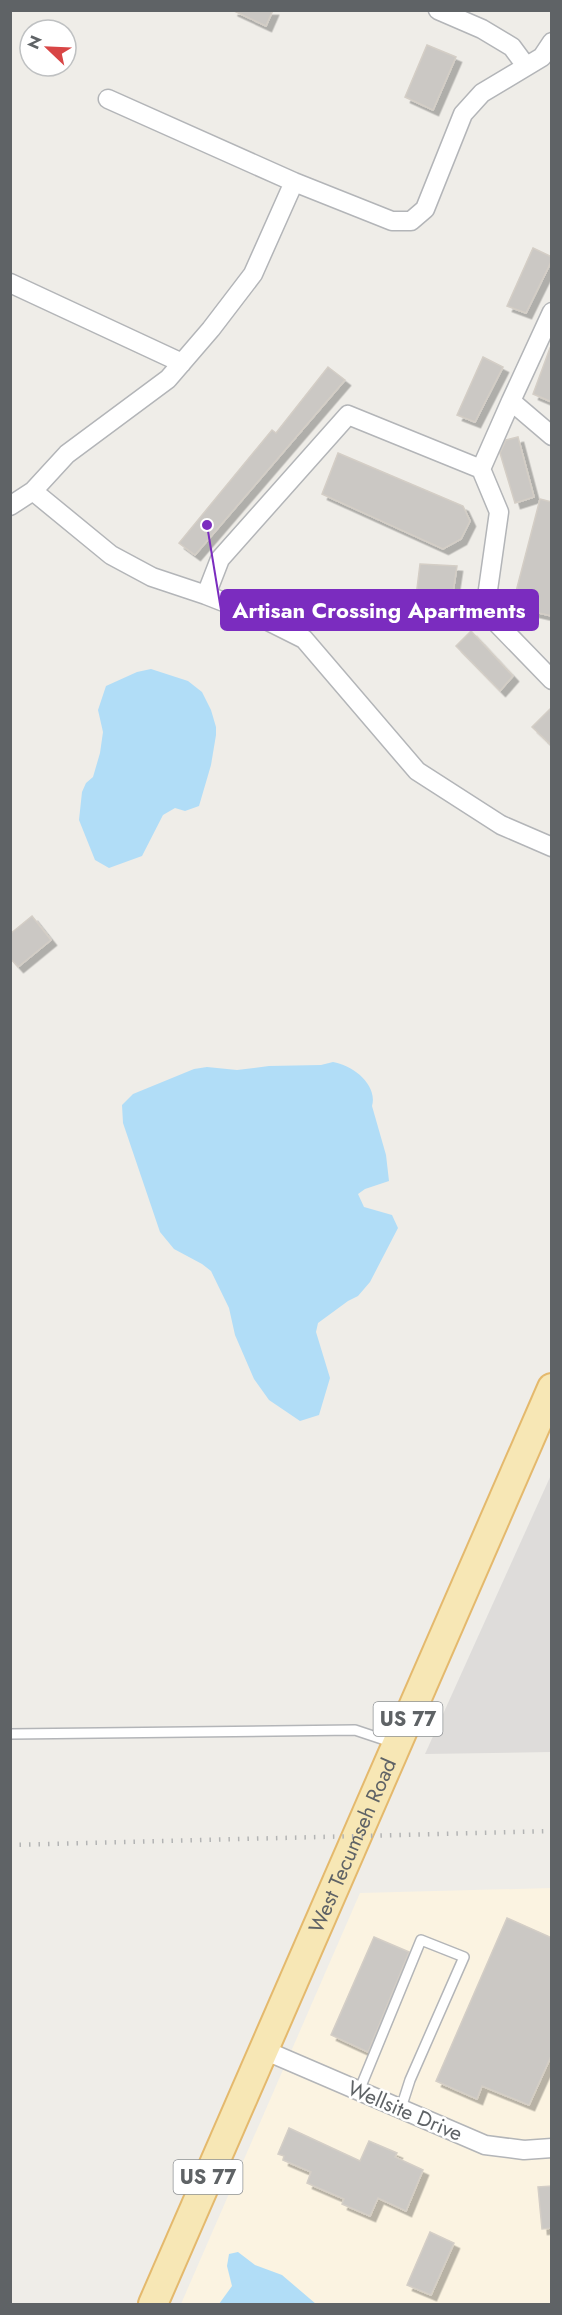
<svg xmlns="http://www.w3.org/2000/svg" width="562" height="2315" viewBox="0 0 562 2315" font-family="Jost,sans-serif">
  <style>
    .commercial { fill: #fbf3e1 }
    .industrial { fill: #dedcda }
    .water { fill: #b1ddf7 }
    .building { fill: #cbc8c4; stroke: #d4cec6; stroke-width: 1.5; filter: url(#shadow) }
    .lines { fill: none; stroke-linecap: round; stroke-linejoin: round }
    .lane-casing { stroke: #b3b5b8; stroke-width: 12 }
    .street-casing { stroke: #b3b5b8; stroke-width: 21 }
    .primary-casing { stroke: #e4b96d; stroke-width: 32 }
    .lane { stroke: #fff; stroke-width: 9 }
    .street { stroke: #fff; stroke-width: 18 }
    .primary { stroke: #f7e7b5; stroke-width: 28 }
    .rail { stroke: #b3b4b4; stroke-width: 4.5; stroke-dasharray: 1.5 8; stroke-linecap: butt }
    .labels { text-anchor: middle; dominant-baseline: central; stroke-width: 5; stroke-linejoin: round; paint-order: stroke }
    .shield { fill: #fff; stroke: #8f9294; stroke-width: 1.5 }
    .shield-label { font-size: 20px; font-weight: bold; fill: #5f6366 }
    .street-label { font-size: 21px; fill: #5f6366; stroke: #fff }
    .leader { fill: none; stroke: #7b2cbf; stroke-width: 2 }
    .callout-dot { fill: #7b2cbf; stroke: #fff; stroke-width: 2 }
    .callout { fill: #7b2cbf; stroke: #7b2cbf; stroke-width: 2 }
    .callout-label { font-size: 22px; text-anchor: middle; font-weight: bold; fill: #fff }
  </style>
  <defs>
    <filter id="shadow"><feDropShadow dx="5.5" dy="5.5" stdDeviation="0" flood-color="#0004"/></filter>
  </defs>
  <rect width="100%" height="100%" fill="#efede8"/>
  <!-- commercial -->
  <path class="commercial" d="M 551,1888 L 551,2304 L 181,2304 L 360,1893 Z"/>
  <!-- industrial -->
  <path class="industrial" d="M 551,1475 L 551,1752 L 425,1754 Z"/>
  <!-- water -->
  <path class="water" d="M 151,669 L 188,681 L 202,692 L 211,710 L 216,727 L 216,735 L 211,765 L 199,806 L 185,811 L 175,808 L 163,815 L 142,856 L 109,868 L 95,860 L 79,820 L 82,792 L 86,783 L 93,777 L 100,753 L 103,732 L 98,710 L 106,686 L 137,672 Z
    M 333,1062 C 353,1065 378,1085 372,1106 L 386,1155 L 389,1181 L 365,1189 L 358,1194 L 364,1207 L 392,1215 L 398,1228 L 370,1282 L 358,1296 L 348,1301 L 318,1323 L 316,1332 L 330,1378 L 319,1415 L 300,1421 L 269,1400 L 254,1379 L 235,1335 L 229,1308 L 211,1271 L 202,1264 L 174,1249 L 160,1232 L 123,1123 L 122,1105 L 133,1094 L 194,1069 L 207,1067 L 237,1070 L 269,1066 L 321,1065 Z
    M 238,2252 L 255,2265 L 282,2275 L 316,2304 L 219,2304 L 232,2286 L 227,2266 L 229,2254 Z"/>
  <!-- building -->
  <path class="building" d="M 232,10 L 273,10 L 266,26 Z
    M 427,45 L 456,57 L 433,110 L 405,97 Z
    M 533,248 L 552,257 L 552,260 L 526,313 L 507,306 Z
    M 550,348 L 552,349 L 552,402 L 533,394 Z
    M 483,357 L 503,367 L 475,422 L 457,415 Z
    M 328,367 L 345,380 L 195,555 L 179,543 L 272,430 L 276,433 Z
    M 518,437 L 534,497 L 515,503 L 500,453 L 506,440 Z
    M 338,453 L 463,506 L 470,521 L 461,539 L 443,549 L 322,494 Z
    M 540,499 L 552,502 L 552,616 L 512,607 Z
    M 420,564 L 457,566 L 449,619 L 414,613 Z
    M 471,631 L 513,676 L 500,691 L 456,646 Z
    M 552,707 L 552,746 L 532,727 Z
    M 32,916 L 51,940 L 18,967 L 10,958 L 10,934 Z
    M 507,1918 L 552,1938 L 552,2054 L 529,2105 L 482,2086 L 477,2099 L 436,2081 Z
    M 374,1937 L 409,1952 L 368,2052 L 331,2035 Z
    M 289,2128 L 360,2161 L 369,2141 L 397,2153 L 395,2157 L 423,2170 L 406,2211 L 378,2198 L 370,2216 L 342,2204 L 344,2199 L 307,2183 L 311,2172 L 283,2160 L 284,2156 L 278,2154 Z
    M 552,2186 L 552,2228 L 542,2229 L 538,2187 Z
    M 430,2232 L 454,2243 L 431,2295 L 407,2285 Z"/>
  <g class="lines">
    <!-- lane casing -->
    <g class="lane-casing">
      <path id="lane" d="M 10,1734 L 355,1730 L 394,1743
        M 359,2091 L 421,1940 L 464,1957 L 410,2080 L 401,2108"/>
    </g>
    <!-- street casing -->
    <g class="street-casing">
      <path id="street" d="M 438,10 L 482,29 L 512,47 L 526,66
        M 108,99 L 294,182 L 392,221 L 411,221 L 425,209 L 463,114 L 482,93 L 542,57 L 552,42
        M 10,283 L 182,363
        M 552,312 L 511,401 L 552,436
        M 481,469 L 511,401
        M 33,491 L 67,454 L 168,379 L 211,329 L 253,274 L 294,182
        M 10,506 L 33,491 L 111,555 L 152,577 L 206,595 L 220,559 L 348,415 L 481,469 L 499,512 L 485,611 L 552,680
        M 206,595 L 252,613 L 304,639 L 417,771 L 501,825 L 552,847
        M 264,2050 L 485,2145 L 524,2150 L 552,2148"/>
    </g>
    <!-- primary casing -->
    <g class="primary-casing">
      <g id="primary">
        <path id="s1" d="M 153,2304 L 552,1388"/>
      </g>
    </g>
    <!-- lane -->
    <use href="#lane" class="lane"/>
    <!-- street -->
    <use href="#street" class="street"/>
    <!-- primary -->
    <use href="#primary" class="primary"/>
    <!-- rail -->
    <path class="rail" d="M 10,1845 L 552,1831"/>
  </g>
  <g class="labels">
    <!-- shield labels -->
    <g class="shield">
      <rect x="373.5" y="1702" width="69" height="34" rx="4.5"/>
      <rect x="173.5" y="2160" width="69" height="34" rx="4.5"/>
    </g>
    <g class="shield-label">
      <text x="408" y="1719">US 77</text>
      <text x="208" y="2177">US 77</text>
    </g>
    <!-- street labels -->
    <g class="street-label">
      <text stroke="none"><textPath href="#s1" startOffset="500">West Tecumseh Road</textPath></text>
      <text transform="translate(405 2111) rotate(23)">Wellsite Drive</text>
    </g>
  </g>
  <!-- callouts -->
  <path class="leader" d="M207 525L221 610"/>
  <circle class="callout-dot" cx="207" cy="525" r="6"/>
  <rect class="callout" x="221" y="590" width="317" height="40" rx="6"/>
  <g class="callout-label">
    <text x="379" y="618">Artisan Crossing Apartments</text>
  </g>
  <!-- border -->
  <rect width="562" height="2315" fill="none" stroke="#5f6366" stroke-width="24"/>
  <!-- north arrow -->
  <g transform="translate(48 48) rotate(293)"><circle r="28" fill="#ffffff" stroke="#bfc1c2" stroke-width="1.5"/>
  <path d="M0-4.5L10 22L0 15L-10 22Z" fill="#d84545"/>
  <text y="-9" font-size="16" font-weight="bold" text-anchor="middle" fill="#5f6366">N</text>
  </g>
</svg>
